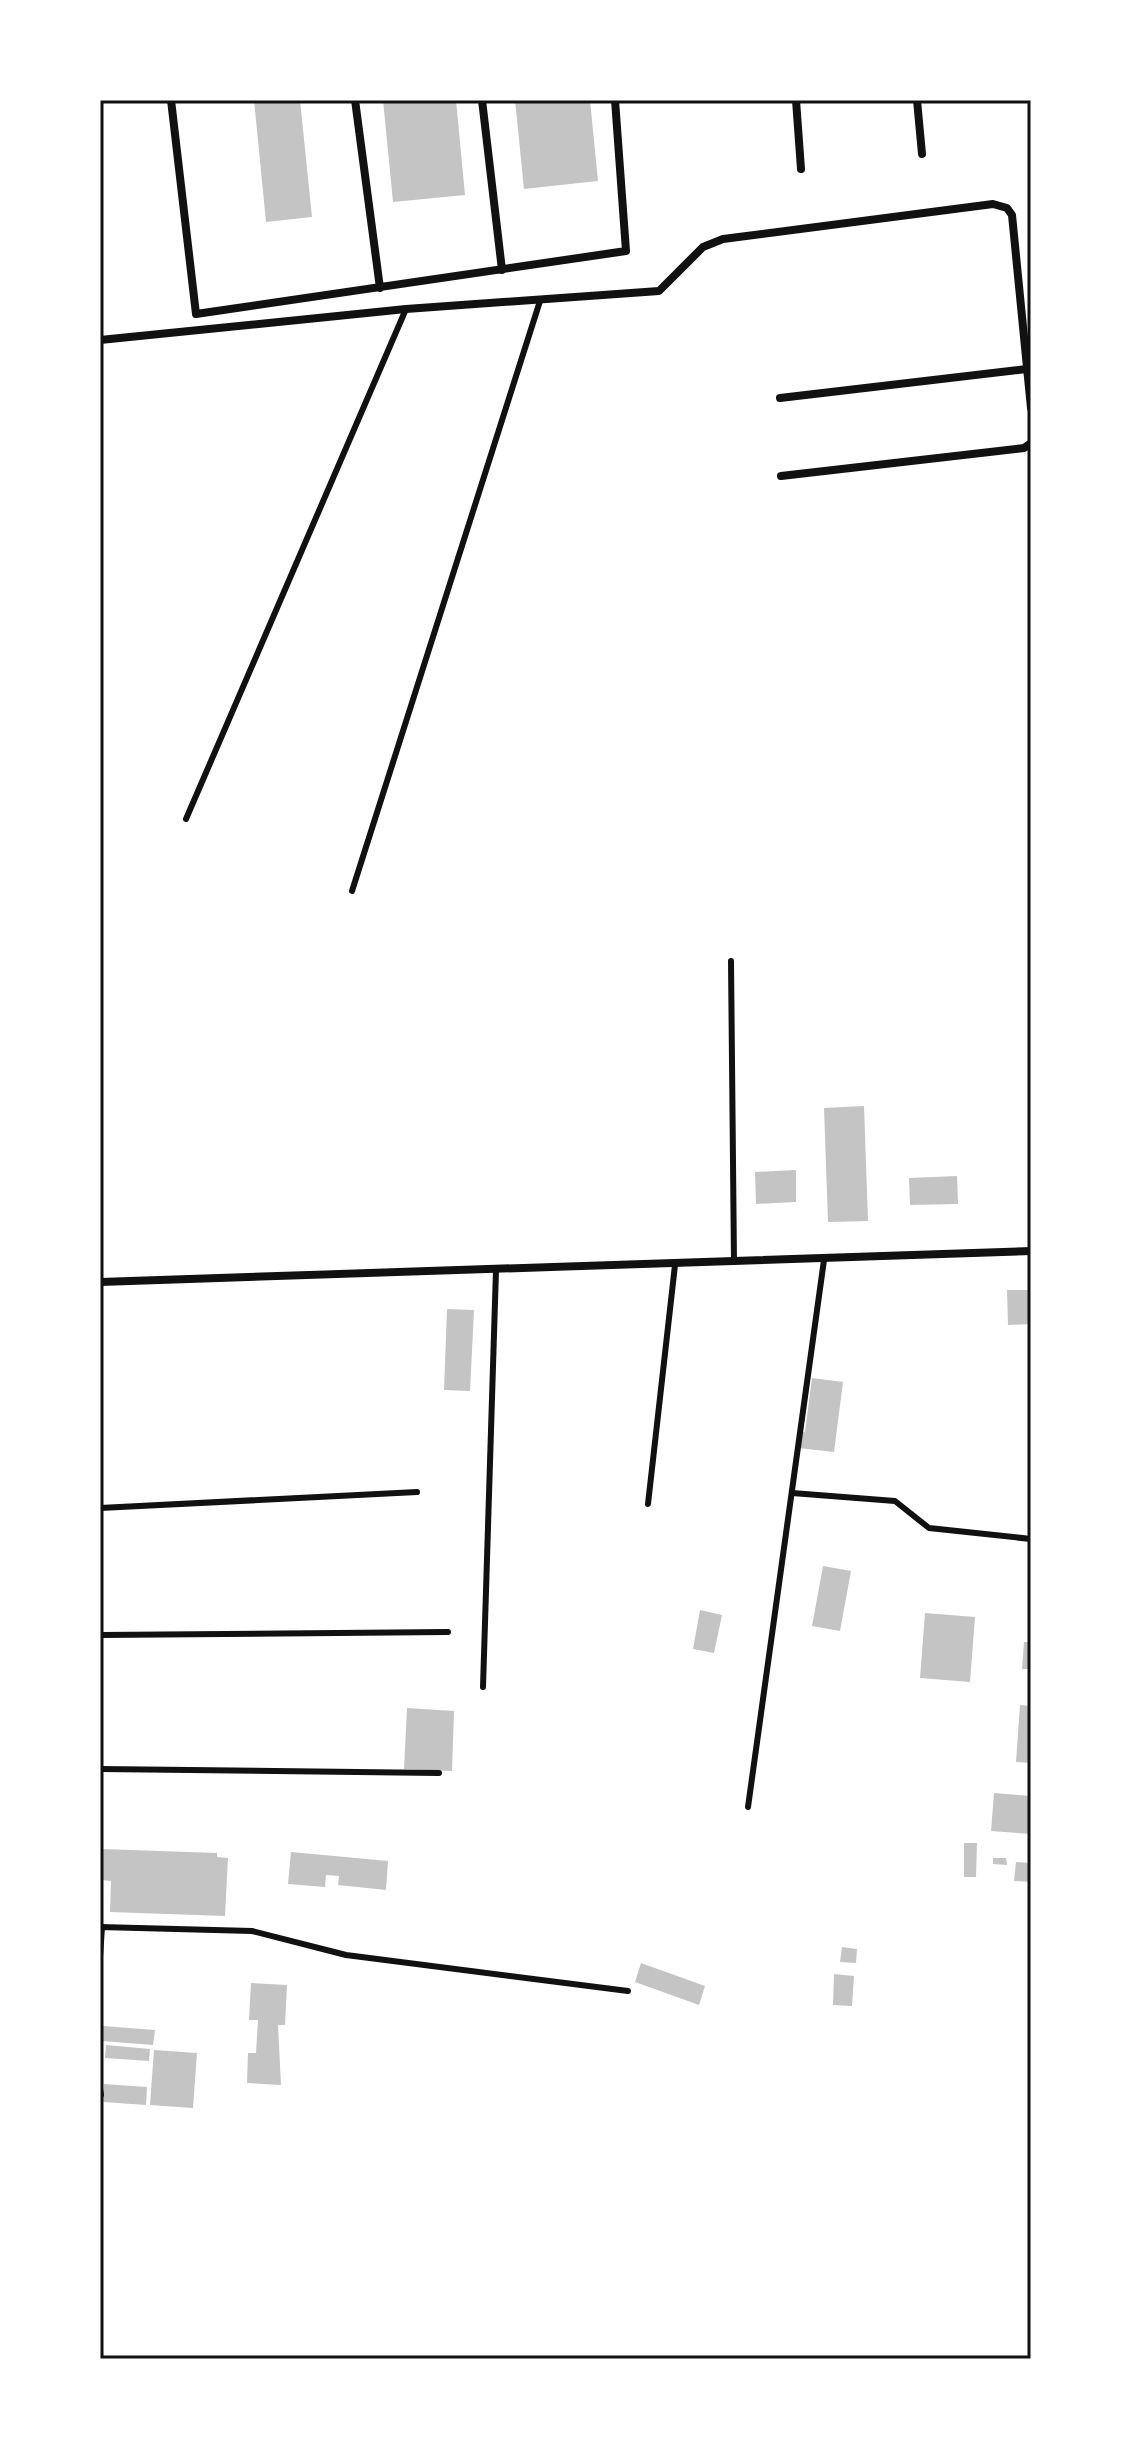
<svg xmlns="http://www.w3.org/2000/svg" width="1131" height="2459" viewBox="0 0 1131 2459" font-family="'Exo 2',sans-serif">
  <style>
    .building { fill: #c4c4c4 }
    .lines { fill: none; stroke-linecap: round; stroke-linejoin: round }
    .service { stroke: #111; stroke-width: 6 }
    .minor { stroke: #111; stroke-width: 8 }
    .neatline { fill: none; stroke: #111; stroke-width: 3 }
  </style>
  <rect width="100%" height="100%" fill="#fff"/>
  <!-- building -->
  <path class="building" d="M 254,100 L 300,100 L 312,217 L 266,222 Z
    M 383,100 L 456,100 L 465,195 L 393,202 Z
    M 515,100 L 590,100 L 598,181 L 524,189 Z
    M 864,1106 L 868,1221 L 828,1222 L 824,1108 Z
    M 796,1170 L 796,1202 L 756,1204 L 755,1172 Z
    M 957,1176 L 958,1204 L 910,1205 L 909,1178 Z
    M 1007,1290 L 1031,1290 L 1031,1324 L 1008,1325 Z
    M 447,1309 L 474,1310 L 470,1391 L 444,1390 Z
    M 812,1378 L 843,1382 L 834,1452 L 798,1448 L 800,1431 L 805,1432 Z
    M 823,1566 L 851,1571 L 840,1631 L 812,1626 Z
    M 700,1610 L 722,1615 L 714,1653 L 693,1649 Z
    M 925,1613 L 975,1617 L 970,1682 L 920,1678 Z
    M 1024,1642 L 1031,1642 L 1031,1669 L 1022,1669 Z
    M 1020,1705 L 1031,1706 L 1031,1763 L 1016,1762 Z
    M 407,1708 L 454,1711 L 452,1771 L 404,1769 Z
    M 994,1793 L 1031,1796 L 1031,1834 L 991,1831 Z
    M 964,1843 L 977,1843 L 976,1877 L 964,1877 Z
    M 103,1849 L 217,1853 L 217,1857 L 228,1858 L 225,1916 L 110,1912 L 111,1881 L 101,1880 L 100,1870 Z
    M 291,1852 L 388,1861 L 386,1890 L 338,1885 L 339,1876 L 326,1875 L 325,1887 L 288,1884 Z
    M 993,1858 L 1006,1858 L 1007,1865 L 993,1864 Z
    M 1016,1862 L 1031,1863 L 1031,1882 L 1014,1881 Z
    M 842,1947 L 857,1949 L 856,1963 L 840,1962 Z
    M 641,1963 L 705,1986 L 699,2005 L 635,1982 Z
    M 834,1974 L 854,1976 L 852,2006 L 833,2005 Z
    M 251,1983 L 287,1985 L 285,2025 L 278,2025 L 281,2085 L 247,2083 L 248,2053 L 256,2053 L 258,2020 L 249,2020 Z
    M 103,2026 L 155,2030 L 153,2045 L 102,2041 Z
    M 106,2045 L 150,2049 L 149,2061 L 105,2058 Z
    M 154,2050 L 197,2053 L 193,2108 L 150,2105 Z
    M 104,2084 L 147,2087 L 146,2105 L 103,2102 Z"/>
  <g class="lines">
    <!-- service -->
    <path class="service" d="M 186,819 L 406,309
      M 352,891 L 540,301
      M 731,961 L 734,1262
      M 792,1493 L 895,1501 L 929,1528 L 1031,1539
      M 648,1504 L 675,1265
      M 100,1508 L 417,1492
      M 100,1635 L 448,1632
      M 483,1687 L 496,1270
      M 100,1769 L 439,1773
      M 748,1807 L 824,1260
      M 100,1927 L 252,1931 L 346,1955 L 628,1991
      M 100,1957 L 102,1927
      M 100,2089 L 101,2095"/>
    <!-- minor -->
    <path class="minor" d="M 171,100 L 196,314 L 626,251 L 615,100
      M 355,100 L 380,288
      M 482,100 L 502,270
      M 796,100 L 801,169
      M 917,100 L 922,154
      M 100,340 L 406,309 L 659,291 L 703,247 L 723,239 L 993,204 L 1007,208 L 1012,215 L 1031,408
      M 780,398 L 1027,369
      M 781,476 L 1024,448 L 1031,443
      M 100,1282 L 1031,1251"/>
  </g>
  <!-- border -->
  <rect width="1131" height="2459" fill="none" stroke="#ffffff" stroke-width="204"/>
  <rect x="102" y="102" width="927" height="2255" class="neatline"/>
</svg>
